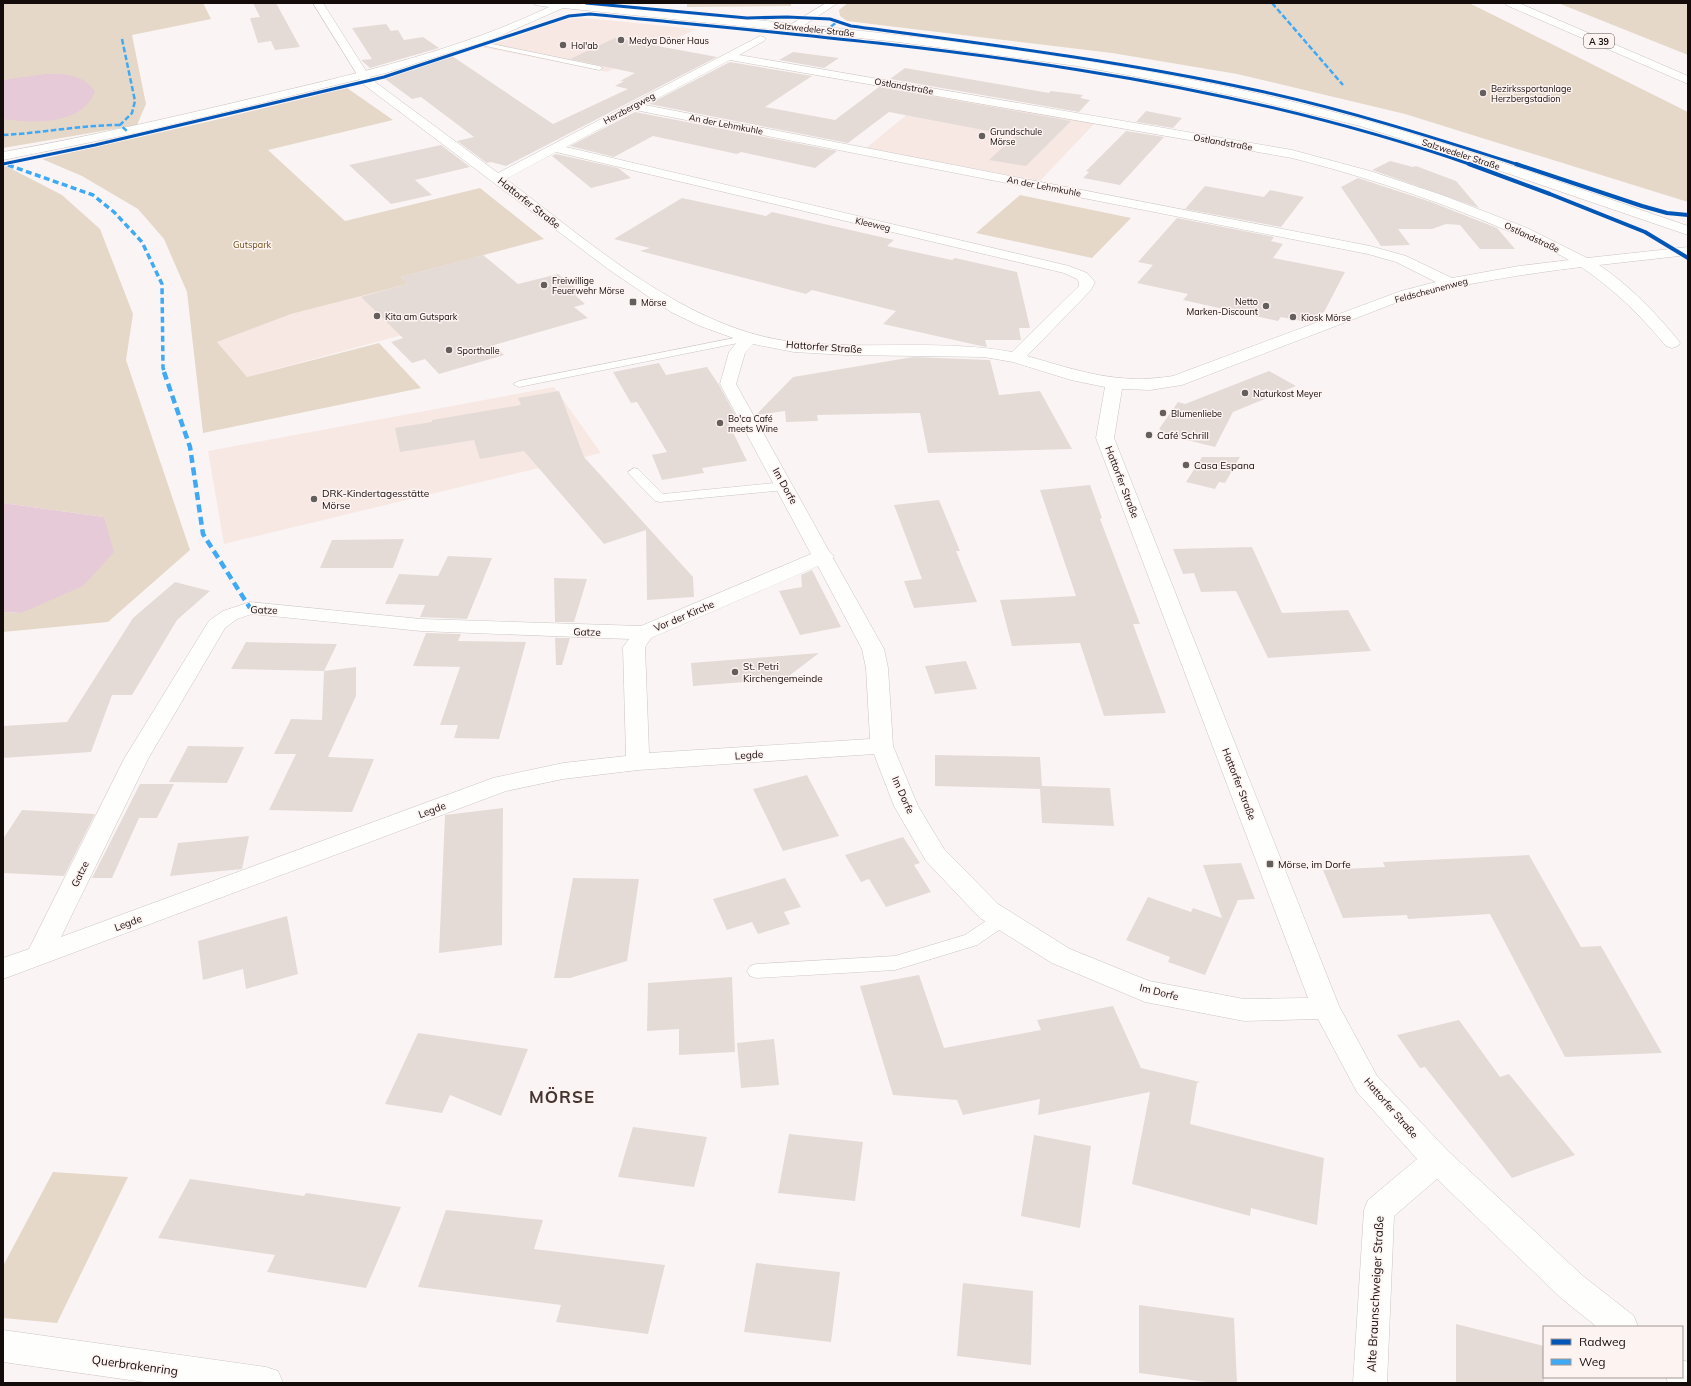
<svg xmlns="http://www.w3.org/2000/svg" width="1691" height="1386" viewBox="0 0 1691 1386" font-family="Mulish,sans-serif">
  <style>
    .built { fill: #f7e8e4 }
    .green { fill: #e5d8c9 }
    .water { fill: #e6cad7 }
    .building { fill: #e4dbd7 }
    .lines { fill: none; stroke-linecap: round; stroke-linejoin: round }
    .lane-casing { stroke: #cbc5c3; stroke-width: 1 }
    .street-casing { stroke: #cbc5c3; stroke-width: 1 }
    .secondary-casing { stroke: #cbc5c3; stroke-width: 1 }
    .highway-casing { stroke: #cbc5c3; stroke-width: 1 }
    .lane { fill: #fefefd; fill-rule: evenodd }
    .street { fill: #fefefd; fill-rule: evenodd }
    .secondary { fill: #fefefd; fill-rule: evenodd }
    .highway { fill: #fefefd; fill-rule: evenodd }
    .quiet-far2 { stroke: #3fa9f5; stroke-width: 2.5; stroke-dasharray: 5.5 2.5; stroke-linecap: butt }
    .quiet-far1 { stroke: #3fa9f5; stroke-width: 3.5; stroke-dasharray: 6 3.5; stroke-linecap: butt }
    .quiet { stroke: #3fa9f5; stroke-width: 4.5; stroke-dasharray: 8 4.5; stroke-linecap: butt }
    .cycleway-far1-casing { stroke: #fdf3f1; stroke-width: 4.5 }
    .cycleway-casing { stroke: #fdf3f1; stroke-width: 5.5 }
    .cycleway-far1 { stroke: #0057b8; stroke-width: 3 }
    .cycleway { stroke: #0057b8; stroke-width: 4 }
    .poi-dot { fill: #645e5d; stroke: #fdf3f1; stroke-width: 1.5 }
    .labels { text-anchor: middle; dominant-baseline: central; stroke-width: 3; stroke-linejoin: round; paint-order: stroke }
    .far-street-label { font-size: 9px; fill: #140c0b; stroke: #fdf3f1 }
    .far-poi-label { font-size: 9px; fill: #140c0b; stroke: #fdf3f1; text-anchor: start }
    .shield { fill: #fdf3f1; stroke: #5a5150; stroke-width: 1 }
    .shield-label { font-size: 9px; font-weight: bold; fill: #140c0b }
    .far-park-label { font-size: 9px; fill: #6e4f1b; stroke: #fdf3f1 }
    .street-label { font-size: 10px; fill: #140c0b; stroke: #fdf3f1 }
    .poi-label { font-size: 10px; fill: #140c0b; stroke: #fdf3f1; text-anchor: start }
    .near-street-label { font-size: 12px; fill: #140c0b; stroke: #fdf3f1 }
    .near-district-label { font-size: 17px; font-weight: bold; letter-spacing: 1px; fill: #463431; stroke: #fdf3f1 }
  </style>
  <rect width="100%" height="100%" fill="#faf5f4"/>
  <!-- built -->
  <path class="built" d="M 573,18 L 586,18 L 696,29 L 607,72 L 481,47 L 506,40 L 562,20 Z
    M 931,95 L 1095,123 L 1040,181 L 866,148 Z
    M 483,255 L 469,317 L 247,377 L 217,342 L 291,314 L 407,284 L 401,277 Z
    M 554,387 L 601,453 L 224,544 L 208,451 Z"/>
  <!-- green -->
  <path class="green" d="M 3,3 L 203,3 L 211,19 L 132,35 L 146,104 L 137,125 L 3,148 Z
    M 687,3 L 791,3 L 791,6 L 687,7 Z
    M 848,3 L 1469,3 L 1688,112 L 1688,202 L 1405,114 L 1237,74 L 1112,53 L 847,21 L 840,16 L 839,10 Z
    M 1558,3 L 1688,3 L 1688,55 Z
    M 347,88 L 393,120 L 268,150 L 345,221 L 480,188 L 544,239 L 401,277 L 408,284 L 291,314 L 217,342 L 247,377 L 379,343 L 421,388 L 203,433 L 187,292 L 164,239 L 138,209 L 82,176 L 42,159 L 211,121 Z
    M 6,166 L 62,195 L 100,229 L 133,314 L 126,360 L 190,550 L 108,622 L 3,632 L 3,612 L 21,613 L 104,517 L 3,503 L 3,167 Z
    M 1020,195 L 1131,218 L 1092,258 L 976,233 Z
    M 53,1172 L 128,1177 L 57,1323 L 3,1318 L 3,1266 Z"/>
  <!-- water -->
  <path class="water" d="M 46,74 C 64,74 85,74 95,92 C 82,125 33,124 3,119 L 3,80 Z
    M 3,503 L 104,517 L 114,552 L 83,586 L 21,613 L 3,612 Z"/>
  <!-- building -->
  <path class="building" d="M 253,3 L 276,3 L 300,47 L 275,50 L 271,41 L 258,43 L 250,18 L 260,17 Z
    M 386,24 L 391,31 L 398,30 L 404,40 L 423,37 L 439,48 L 370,68 L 361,60 L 372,59 L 352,28 Z
    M 615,38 L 717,57 L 506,166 L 491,162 L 487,163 L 457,141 L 474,137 L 421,97 L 412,99 L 381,76 L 449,54 L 553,124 L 628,89 L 615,86 L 624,81 L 620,81 L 635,73 L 570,59 Z
    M 793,52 L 839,58 L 824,68 L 779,60 Z
    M 730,62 L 812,76 L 765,107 L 835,120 L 879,87 L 1071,121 L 1026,166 L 989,160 L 1015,136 L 889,112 L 848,143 L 649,104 Z
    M 905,68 L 1049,93 L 1051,91 L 1083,95 L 1080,98 L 1090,100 L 1079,112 L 890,79 Z
    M 1146,111 L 1182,118 L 1173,128 L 1136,122 Z
    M 635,112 L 837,151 L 815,168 L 741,152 L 737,154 L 653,136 L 614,157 L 570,146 Z
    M 1126,131 L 1164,137 L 1120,185 L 1083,178 L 1089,172 L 1086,171 Z
    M 441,145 L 470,167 L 415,180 L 432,195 L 391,204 L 349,165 Z
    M 556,154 L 618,168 L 631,178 L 591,188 L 552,156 Z
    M 1390,161 L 1413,167 L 1416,166 L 1456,181 L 1479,208 L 1372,170 Z
    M 1358,178 L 1431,202 L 1497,228 L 1515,249 L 1480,249 L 1460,225 L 1446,224 L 1432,229 L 1398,229 L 1410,245 L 1381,246 L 1341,187 Z
    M 1205,186 L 1264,197 L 1270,190 L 1304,197 L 1281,227 L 1185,209 Z
    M 682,198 L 766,216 L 772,212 L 894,240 L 887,246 L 952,260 L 955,258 L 1017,272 L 1030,328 L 1019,328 L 1021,340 L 985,340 L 987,347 L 981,346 L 883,324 L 896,311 L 812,290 L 806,294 L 640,251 L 650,248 L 614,239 Z
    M 1177,218 L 1274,237 L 1271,241 L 1283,244 L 1273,258 L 1345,272 L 1324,312 L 1301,321 L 1281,317 L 1278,321 L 1183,300 L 1188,294 L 1137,283 L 1153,265 L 1138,262 Z
    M 483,255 L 518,284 L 558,274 L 582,293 L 575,295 L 585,304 L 574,307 L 588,318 L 494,345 L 504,355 L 439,374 L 425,359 L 412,363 L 391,342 L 403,338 L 361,297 L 408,284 L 401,277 Z
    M 913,357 L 990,360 L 999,395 L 1040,391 L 1072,449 L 928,453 L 920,413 L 817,415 L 818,421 L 786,422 L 785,411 L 756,415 L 793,377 Z
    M 659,363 L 666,375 L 707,367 L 719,385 L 737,418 L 727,420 L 747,461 L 702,468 L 704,473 L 662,480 L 652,455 L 667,452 L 637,402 L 631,403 L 613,372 Z
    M 1269,371 L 1296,386 L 1233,412 L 1215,447 L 1159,433 L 1161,430 L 1159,429 L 1178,402 L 1185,404 Z
    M 559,391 L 584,457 L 693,577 L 694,597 L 647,600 L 646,530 L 604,544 L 524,451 L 480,459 L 474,440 L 400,452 L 395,428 L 432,422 L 432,420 L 521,405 L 518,398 Z
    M 1202,457 L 1240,457 L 1225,483 L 1219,482 L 1215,489 L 1186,482 Z
    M 1090,485 L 1102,518 L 1100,519 L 1140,624 L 1133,624 L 1166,713 L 1104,716 L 1080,643 L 1012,646 L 1000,600 L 1076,596 L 1040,490 Z
    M 939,500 L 960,551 L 956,551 L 977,602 L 914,608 L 904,581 L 922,579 L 894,505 Z
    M 404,539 L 393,568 L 320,568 L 332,540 Z
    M 1252,547 L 1282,613 L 1348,610 L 1371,651 L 1268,658 L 1236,591 L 1201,592 L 1194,573 L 1183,574 L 1173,549 Z
    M 448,556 L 492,558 L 467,619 L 420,617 L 425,605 L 385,604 L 399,574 L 438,576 Z
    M 812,570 L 841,627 L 800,635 L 779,591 L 802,587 L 801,575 Z
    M 554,578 L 587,579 L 574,622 L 555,622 Z
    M 175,582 L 210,591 L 177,620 L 132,695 L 112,695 L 91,752 L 3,758 L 3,726 L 67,722 L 133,618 Z
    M 426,633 L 461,634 L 458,641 L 526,642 L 499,739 L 454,738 L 458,725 L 440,725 L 460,667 L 413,666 Z
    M 555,638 L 570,638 L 562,665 L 556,665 Z
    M 246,642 L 337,644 L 324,671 L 231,669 Z
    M 819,653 L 785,679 L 693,686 L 691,663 Z
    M 966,661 L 977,689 L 935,694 L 925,666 Z
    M 356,667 L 356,696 L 328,757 L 374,759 L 352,812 L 269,810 L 296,754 L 274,754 L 291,719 L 322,720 L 324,671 Z
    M 188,746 L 244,747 L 227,783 L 169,782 Z
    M 935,755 L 1040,757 L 1042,786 L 1110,788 L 1114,826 L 1042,823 L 1040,789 L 935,786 Z
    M 807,775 L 839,836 L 783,851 L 753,789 Z
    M 140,784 L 174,784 L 157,818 L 139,818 L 112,878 L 92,878 Z
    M 503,808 L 502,945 L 439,953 L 445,815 Z
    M 22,810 L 95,814 L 64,876 L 3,873 L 3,839 Z
    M 249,836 L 242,869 L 170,876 L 178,843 Z
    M 903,837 L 920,863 L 914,865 L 931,892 L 886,907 L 869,879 L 861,882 L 845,855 Z
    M 1529,855 L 1581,947 L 1601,946 L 1662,1053 L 1565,1057 L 1490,914 L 1408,919 L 1407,915 L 1343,918 L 1323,870 L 1385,867 L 1383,862 Z
    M 1241,863 L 1255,899 L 1238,900 L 1205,975 L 1168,962 L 1170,957 L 1126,940 L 1148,897 L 1191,912 L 1193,908 L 1222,918 L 1203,865 Z
    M 573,878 L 639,879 L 627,961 L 570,978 L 554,978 Z
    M 785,878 L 801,907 L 784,912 L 790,924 L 758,934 L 752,922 L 727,930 L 713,899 Z
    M 287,916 L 298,974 L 246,989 L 243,969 L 203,980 L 198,941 Z
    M 919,975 L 944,1048 L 1041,1030 L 1037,1020 L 1113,1006 L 1141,1068 L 1200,1082 L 1197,1083 L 1190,1124 L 1324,1158 L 1317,1225 L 1251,1208 L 1250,1216 L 1132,1184 L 1150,1092 L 1038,1115 L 1040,1099 L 963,1115 L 957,1100 L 893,1095 L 860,986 Z
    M 732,977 L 735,1052 L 679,1055 L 679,1029 L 647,1031 L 648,983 Z
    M 1459,1020 L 1500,1077 L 1509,1074 L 1575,1155 L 1512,1178 L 1425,1067 L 1420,1068 L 1397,1035 Z
    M 418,1033 L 528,1049 L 501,1116 L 450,1095 L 442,1113 L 385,1104 Z
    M 774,1039 L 779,1085 L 741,1088 L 737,1043 Z
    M 633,1127 L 707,1137 L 694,1187 L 618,1177 Z
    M 789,1134 L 863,1142 L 855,1201 L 778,1193 Z
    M 1034,1135 L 1091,1146 L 1080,1228 L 1021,1216 Z
    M 190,1179 L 304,1196 L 306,1193 L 401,1207 L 366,1288 L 267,1272 L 275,1255 L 158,1238 Z
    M 446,1210 L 543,1220 L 534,1249 L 665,1265 L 648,1334 L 556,1322 L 561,1305 L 418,1287 Z
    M 756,1263 L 840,1272 L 831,1342 L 744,1332 Z
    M 963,1283 L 1033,1291 L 1031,1365 L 957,1356 Z
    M 1139,1305 L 1234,1318 L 1237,1383 L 1214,1383 L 1139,1373 Z
    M 1456,1324 L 1544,1346 L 1544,1383 L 1456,1383 Z"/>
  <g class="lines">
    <!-- lane casing -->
    <g class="lane-casing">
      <path id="lane" d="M 473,40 L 599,66 L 603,68 L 599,70 L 476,44 L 472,42 Z
        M 749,335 L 753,336 L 754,338 L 753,340 L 519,387 L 513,384 L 519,381 Z
        M 634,468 L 638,469 L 663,494 L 785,482 L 791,486 L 785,490 L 660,502 L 655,501 L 630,475 L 628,472 Z
        M 1002,912 L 1008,914 L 1011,919 L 1008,924 L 977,945 L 895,970 L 756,978 L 750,976 L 747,971 L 750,966 L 756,964 L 895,956 L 965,935 L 996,914 Z"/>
    </g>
    <!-- street casing -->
    <g class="street-casing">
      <path id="street" d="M 313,3 L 323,3 L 371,79 L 498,173 L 760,36 L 764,37 L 766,39 L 764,41 L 739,55 L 1292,150 L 1370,171 L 1442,195 L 1527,228 L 1587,258 L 1688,247 L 1688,255 L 1599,265 C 1629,285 1655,312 1678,340 L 1680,343 L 1678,346 L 1672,348 L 1666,346 C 1641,316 1614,289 1581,267 C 1524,274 1468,283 1411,297 L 1182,385 L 1150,390 L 1122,389 L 1114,438 L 1339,1006 L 1377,1076 L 1448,1151 L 1583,1276 L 1634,1316 L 1638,1327 L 1597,1327 L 1561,1298 L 1437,1179 L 1394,1216 L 1387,1383 L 1353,1383 L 1364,1210 L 1368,1200 L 1417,1159 L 1357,1092 L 1318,1019 L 1244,1021 L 1145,1002 L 1052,963 L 980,918 L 926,861 L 894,806 L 874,754 L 638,770 L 563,779 L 506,791 L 3,979 L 3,958 L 29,949 L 124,759 L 207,624 L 210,620 L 223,611 L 250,602 L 421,619 L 641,626 L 811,554 L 720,384 L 729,352 L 739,340 L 700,326 L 671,312 L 608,269 L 363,84 ZM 730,60 L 1292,158 C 1355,174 1417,194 1477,218 C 1508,231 1539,243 1569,260 L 1519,266 L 1452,278 L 1406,256 L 1370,246 L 645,105 ZM 635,110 L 1368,254 L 1396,262 L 1436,282 L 1401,291 L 1173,376 C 1117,385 1080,371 1027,356 L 1091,290 L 1095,282 L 1087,273 L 1069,266 L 566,147 ZM 556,152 L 1064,273 L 1077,279 L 1079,282 L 1079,286 L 1012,352 C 941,339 867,350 795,342 C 688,331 590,242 506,179 ZM 753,344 L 794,352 L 846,355 L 984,357 L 1013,362 L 1071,380 L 1105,387 L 1096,438 L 1308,998 L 1244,999 L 1149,981 L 1070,949 L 998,904 L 944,849 L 918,806 L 893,746 L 888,668 L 884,649 L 833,558 L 834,556 L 829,551 L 736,384 L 745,353 ZM 818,566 L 862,649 L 866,668 L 870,739 L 649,753 L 645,647 L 651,638 ZM 252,614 L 421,631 L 629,639 L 623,647 L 626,756 L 563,763 L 493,778 L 61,937 L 148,759 L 225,628 L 237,619 Z
        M 826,3 L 838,3 L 798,29 L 790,29 L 789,27 L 790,25 Z
        M 3,1330 L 266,1367 L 278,1371 L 283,1383 L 151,1383 L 3,1362 Z
        M 1682,1360 L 1688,1362 L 1688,1383 L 1668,1383 L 1666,1377 L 1682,1377 Z"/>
    </g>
    <!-- secondary casing -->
    <g class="secondary-casing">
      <path id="secondary" d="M 534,3 L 573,3 C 801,24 1031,43 1255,93 C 1403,125 1545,177 1688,226 L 1688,235 L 1468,160 L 1360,126 L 1254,100 L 1166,82 L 1077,66 L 898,42 L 563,8 L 495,38 L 386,73 L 136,133 L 3,160 L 3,152 C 91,136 179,116 266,95 C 363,72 459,50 549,7 L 535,5 Z"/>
    </g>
    <!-- highway casing -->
    <g class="highway-casing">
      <path id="highway" d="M 1505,3 L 1519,3 L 1688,76 L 1688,84 L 1506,5 Z"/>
    </g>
    <!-- lane -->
    <use href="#lane" class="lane"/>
    <!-- street -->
    <use href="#street" class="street"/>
    <!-- secondary -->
    <use href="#secondary" class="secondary"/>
    <!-- highway -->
    <use href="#highway" class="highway"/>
    <!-- quiet-far2 -->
    <path class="quiet-far2" d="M 1272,3 L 1343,85
      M 818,36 L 837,22
      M 122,39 L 135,101 L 132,113 L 120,125 L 127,131
      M 3,135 C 42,133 81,125 120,125"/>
    <!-- quiet-far1 -->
    <path class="quiet-far1" d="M 8,165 L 93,195 L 114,212 L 142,242 L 162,284 L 163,368 L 165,373"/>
    <!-- quiet -->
    <path class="quiet" d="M 164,372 L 190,447 L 203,534 L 250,608"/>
    <!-- cycleway-far1 casing -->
    <g class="cycleway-far1-casing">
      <path id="cycleway-far1" d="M 586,3 L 747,18 L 787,17 L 830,19 L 851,26 C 986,44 1122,61 1255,90 C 1344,109 1432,137 1519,165
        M 3,164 L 95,145 L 384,77 L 569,16 L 590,14 C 890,44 1184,65 1472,165"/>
    </g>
    <!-- cycleway casing -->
    <g class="cycleway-casing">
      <path id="cycleway" d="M 1469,164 L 1550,194 L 1645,232 L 1688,258
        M 1516,164 L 1642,206 L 1667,213 L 1688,215"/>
    </g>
    <!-- cycleway-far1 -->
    <use href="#cycleway-far1" class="cycleway-far1"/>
    <!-- cycleway -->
    <use href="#cycleway" class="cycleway"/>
  </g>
  <!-- markers -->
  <g class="poi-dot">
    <circle cx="621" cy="40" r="4"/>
    <circle cx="563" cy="45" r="4"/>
    <circle cx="1483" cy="93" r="4"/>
    <circle cx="982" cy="136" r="4"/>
    <circle cx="544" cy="285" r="4"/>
    <rect x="629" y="298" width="8" height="8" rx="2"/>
    <circle cx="1266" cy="306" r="4"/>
    <circle cx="377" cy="316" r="4"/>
    <circle cx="1293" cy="317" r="4"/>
    <circle cx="449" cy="350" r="4"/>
    <circle cx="1245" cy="393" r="4"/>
    <circle cx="1163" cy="413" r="4"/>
    <circle cx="720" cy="423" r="4"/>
    <circle cx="1149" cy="435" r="4"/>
    <circle cx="1186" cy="465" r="4"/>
    <circle cx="314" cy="499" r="4"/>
    <circle cx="735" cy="672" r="4"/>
    <rect x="1266" y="860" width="8" height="8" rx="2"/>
  </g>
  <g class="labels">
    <!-- far-street labels -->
    <g class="far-street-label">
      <text transform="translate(814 29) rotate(6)">Salzwedeler Straße</text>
      <text transform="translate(904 86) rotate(10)">Ostlandstraße</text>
      <text transform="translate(629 108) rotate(-28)">Herzbergweg</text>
      <text transform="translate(726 124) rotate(11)">An der Lehmkuhle</text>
      <text transform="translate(1223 142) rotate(10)">Ostlandstraße</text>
      <text transform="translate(1461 154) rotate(18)">Salzwedeler Straße</text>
      <text transform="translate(1044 186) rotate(11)">An der Lehmkuhle</text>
      <text transform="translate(873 224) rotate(13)">Kleeweg</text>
      <text transform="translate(1532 237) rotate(25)">Ostlandstraße</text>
      <text transform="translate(1431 290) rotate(-15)">Feldscheunenweg</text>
    </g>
    <!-- far-poi labels -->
    <g class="far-poi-label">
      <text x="629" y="40">Medya Döner Haus</text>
      <text x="571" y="45">Hol'ab</text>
      <text x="1491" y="88">Bezirkssportanlage<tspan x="1491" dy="10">Herzbergstadion</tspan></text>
      <text x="990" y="131">Grundschule<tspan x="990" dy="10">Mörse</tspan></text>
      <text x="552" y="280">Freiwillige<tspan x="552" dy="10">Feuerwehr Mörse</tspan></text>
      <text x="1258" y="301" text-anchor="end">Netto<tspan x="1258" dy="10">Marken-Discount</tspan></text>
      <text x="641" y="302">Mörse</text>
      <text x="385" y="316">Kita am Gutspark</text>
      <text x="1301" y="317">Kiosk Mörse</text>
      <text x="457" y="350">Sporthalle</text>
      <text x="1253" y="393">Naturkost Meyer</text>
      <text x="1171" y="413">Blumenliebe</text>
      <text x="728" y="418">Bo'ca Café<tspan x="728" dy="10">meets Wine</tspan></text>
    </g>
    <!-- shield labels -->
    <rect class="shield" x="1584" y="34" width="30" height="14" rx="3"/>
    <g class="shield-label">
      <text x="1599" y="41">A 39</text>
    </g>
    <!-- far-park labels -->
    <g class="far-park-label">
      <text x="252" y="244">Gutspark</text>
    </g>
    <!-- street labels -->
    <g class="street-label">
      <text transform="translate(529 203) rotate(38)">Hattorfer Straße</text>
      <text transform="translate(824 347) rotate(4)">Hattorfer Straße</text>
      <text transform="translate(1122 482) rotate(69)">Hattorfer Straße</text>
      <text transform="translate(785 486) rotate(61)">Im Dorfe</text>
      <text transform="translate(264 610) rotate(2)">Gatze</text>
      <text transform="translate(684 616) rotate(-23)">Vor der Kirche</text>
      <text transform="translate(587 632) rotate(1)">Gatze</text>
      <text transform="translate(749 755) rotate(-4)">Legde</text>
      <text transform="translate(1239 784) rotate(69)">Hattorfer Straße</text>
      <text transform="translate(903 795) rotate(66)">Im Dorfe</text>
      <text transform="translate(432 810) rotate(-20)">Legde</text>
      <text transform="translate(80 874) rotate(-64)">Gatze</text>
      <text transform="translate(128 923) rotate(-20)">Legde</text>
      <text transform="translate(1159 992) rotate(14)">Im Dorfe</text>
      <text transform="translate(1391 1108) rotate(49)">Hattorfer Straße</text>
    </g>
    <!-- poi labels -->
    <g class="poi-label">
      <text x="1157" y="435">Café Schrill</text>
      <text x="1194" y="465">Casa Espana</text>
      <text x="322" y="493">DRK-Kindertagesstätte<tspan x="322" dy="12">Mörse</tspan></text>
      <text x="743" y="666">St. Petri<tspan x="743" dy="12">Kirchengemeinde</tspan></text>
      <text x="1278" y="864">Mörse, im Dorfe</text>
    </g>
    <!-- near-street labels -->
    <g class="near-street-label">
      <text transform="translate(1375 1294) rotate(-87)">Alte Braunschweiger Straße</text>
      <text transform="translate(135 1365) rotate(8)">Querbrakenring</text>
    </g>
    <!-- near-district labels -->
    <g class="near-district-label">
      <text x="562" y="1096">MÖRSE</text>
    </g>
  </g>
  <!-- border -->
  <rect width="1691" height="1386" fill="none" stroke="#140c0b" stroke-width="8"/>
  <!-- legend -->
  <rect x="1543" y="1326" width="140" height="52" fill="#fdf3f1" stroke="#a09795"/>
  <rect x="1551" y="1339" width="20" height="6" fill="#0057b8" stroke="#a09795"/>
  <text x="1579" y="1346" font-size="12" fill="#140c0b">Radweg</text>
  <rect x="1551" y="1359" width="20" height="6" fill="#3fa9f5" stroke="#a09795"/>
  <text x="1579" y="1366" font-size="12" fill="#140c0b">Weg</text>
</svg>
